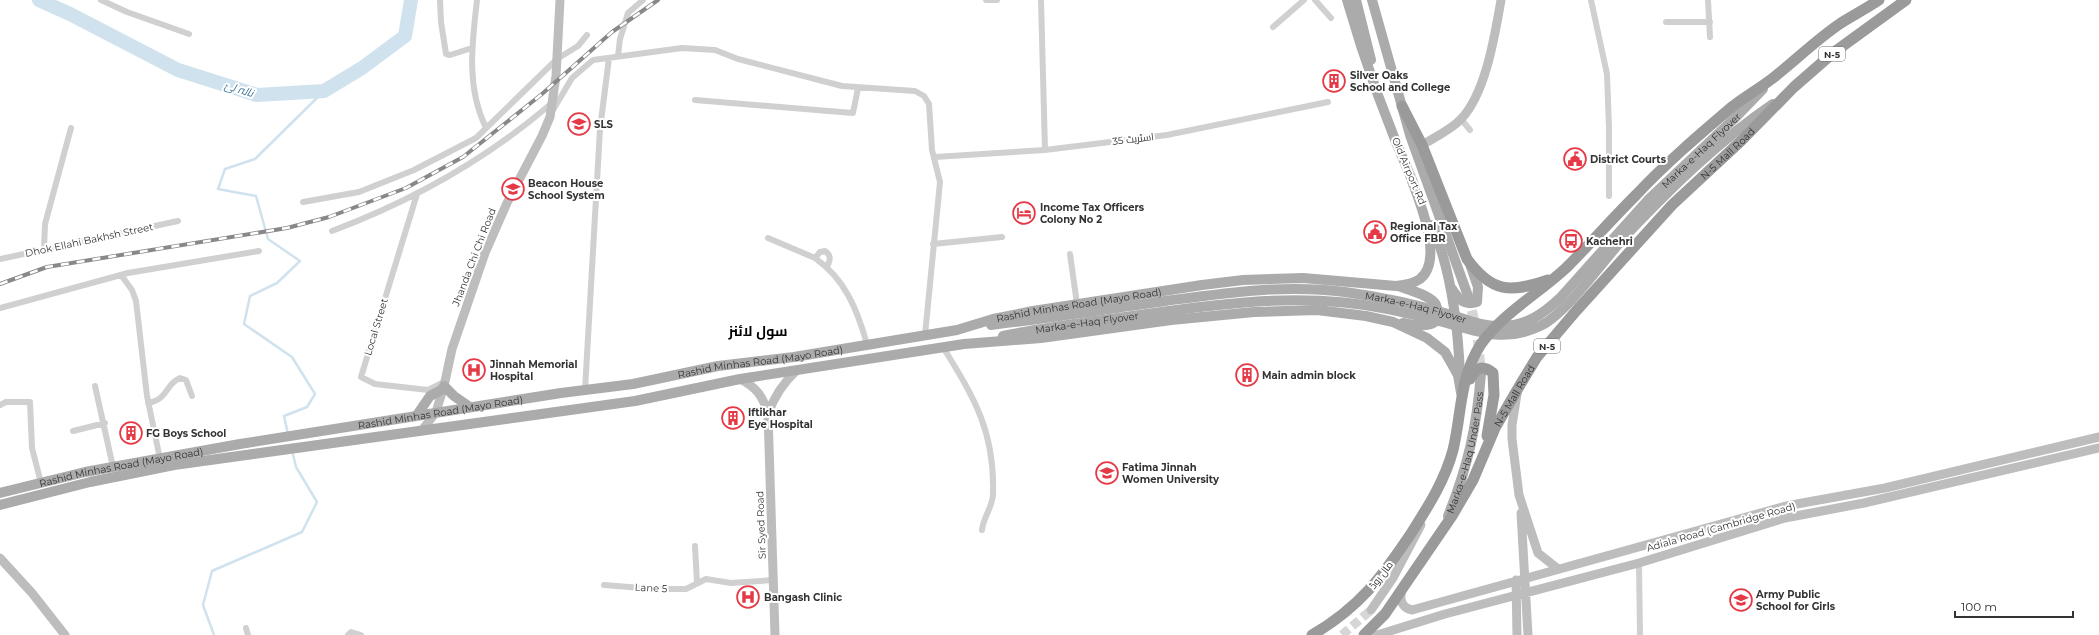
<svg xmlns="http://www.w3.org/2000/svg" width="2099" height="635" viewBox="0 0 2099 635" font-family="Montserrat,Cairo,sans-serif">
  <style>
    .lines { fill: none; stroke-linecap: round; stroke-linejoin: round }
    .stream { stroke: #cfe2ee; stroke-width: 2.5 }
    .river { stroke: #cfe2ee; stroke-width: 14 }
    .secondary-tunnel { stroke: #d6d6d6; stroke-width: 9; stroke-dasharray: 9 4.5; stroke-linecap: butt }
    .primary-tunnel { stroke: #d6d6d6; stroke-width: 10; stroke-dasharray: 10 5; stroke-linecap: butt }
    .street { stroke: #d0d0d0; stroke-width: 6 }
    .secondary { stroke: #bdbdbd; stroke-width: 9 }
    .primary { stroke: #ababab; stroke-width: 10 }
    .highway { stroke: #9a9a9a; stroke-width: 11 }
    .rail-casing { stroke: #888; stroke-width: 4 }
    .rail { stroke: #fff; stroke-width: 2.5; stroke-dasharray: 8; stroke-linecap: butt }
    .labels { text-anchor: middle; dominant-baseline: central; stroke-width: 4; stroke-linejoin: round; paint-order: stroke }
    .shield { fill: #fff; stroke: #707070; stroke-width: 1 }
    .shield-label { font-size: 9px; font-weight: bold; fill: #333 }
    .poi-label { font-size: 10px; font-weight: bold; fill: #333; stroke: #fff; text-anchor: start }
    .street-label { font-size: 10px; fill: #333; stroke: #fff }
    .water-label { font-size: 11px; font-style: italic; fill: #3f7597; stroke: #fff }
    .district-label { font-size: 14px; font-weight: bold; fill: #000; stroke: #fff }
  </style>
  <rect width="100%" height="100%" fill="#fff"/>
  <g class="lines">
    <!-- stream -->
    <path class="stream" d="M 288,434 L 284,416 L 307,407 L 315,394 L 292,357 L 244,324 L 250,296 L 277,283 L 300,261 L 268,239 L 256,196 L 218,189 L 225,169 L 255,159 L 324,91
      M 214,635 L 203,605 L 212,571 L 302,532 L 317,502 L 296,467 L 292,450"/>
    <!-- river -->
    <path class="river" d="M 39,0 L 70,14 L 178,70 L 257,95 L 324,91 L 362,68 L 405,36 L 411,0"/>
    <!-- secondary-tunnel -->
    <path class="secondary-tunnel" d="M 1342,635 L 1371,610"/>
    <!-- primary-tunnel -->
    <path class="primary-tunnel" d="M 1468,296 L 1477,331 L 1481,373"/>
    <!-- street -->
    <path class="street" d="M 101,0 L 127,12 L 189,34
      M 440,0 L 441,22 L 446,54 L 450,55 L 472,48
      M 477,0 C 472,44 466,87 486,128
      M 986,0 L 997,0
      M 1041,0 L 1045,150
      M 1315,0 L 1331,18
      M 1591,0 L 1607,74 L 1609,128 L 1609,196
      M 1708,0 L 1710,37
      M 1666,22 L 1710,22
      M 1273,27 L 1304,0
      M 618,56 L 620,39 L 628,13 L 643,0
      M 695,100 L 853,113 L 858,88
      M 553,110 L 572,78 L 593,60 L 682,48 L 715,50 L 738,59 L 842,86 L 915,91 L 924,96 L 929,104 L 932,150 L 940,182 L 925,335
      M 1461,119 L 1470,130
      M 935,157 L 1045,150 L 1167,135 L 1328,102
      M 417,194 L 361,377 L 375,384 L 428,390 L 444,382
      M 303,202 L 359,192 L 414,170 L 476,138 L 557,59 L 578,46 L 587,35
      M 332,231 C 412,201 487,159 552,103
      M 768,238 L 815,258
      M 933,244 L 1002,237
      M 44,249 L 45,224 L 71,128
      M 1070,254 L 1077,304
      M 0,259 L 178,221
      M 827,267 C 830,260 832,256 825,251 L 820,252 L 815,258 C 845,279 857,309 867,344
      M 121,275 L 132,290 L 136,301 L 147,396 L 160,459
      M 0,308 L 128,273 L 259,251
      M 943,347 C 975,399 995,432 993,495 C 992,508 983,518 982,530
      M 95,386 L 113,467
      M 585,390 L 600,129 L 609,58
      M 148,403 C 169,399 165,384 180,378 L 186,380 L 192,396
      M 0,405 L 6,402 L 30,402 L 32,448 L 41,483
      M 73,431 L 105,423
      M 695,546 L 697,583
      M 1639,563 L 1640,635
      M 604,585 L 654,589 L 686,589 L 706,579 L 731,583 L 774,580
      M 246,628 L 248,635
      M 348,635 L 351,632 L 361,635"/>
    <!-- secondary -->
    <path class="secondary" d="M 1422,145 C 1435,137 1451,130 1461,119 C 1486,93 1495,34 1501,0
      M 740,379 C 756,387 763,396 768,414 L 775,635
      M 1517,394 L 1512,425 L 1512,439 L 1519,495 L 1538,553 L 1558,569
      M 768,414 C 774,397 783,383 796,371
      M 423,429 L 436,412 L 444,386 L 452,349 L 485,253 L 507,203 L 542,136 L 550,117 L 556,76 L 560,0
      M 1521,513 L 1528,635
      M 0,558 L 32,593 L 65,635
      M 1516,580 L 1517,635
      M 1402,590 C 1399,600 1402,608 1412,610 L 1786,506 L 1885,488 L 2099,437
      M 1371,610 L 1393,578 L 1421,525
      M 1377,635 L 1445,614 L 1639,563 L 1785,518 L 1864,503 L 2099,448"/>
    <!-- primary -->
    <g class="primary">
      <path d="M 1347,0 C 1365,63 1388,126 1415,187"/>
      <path d="M 1356,0 L 1371,60"/>
      <path d="M 1372,0 L 1410,135 L 1468,296"/>
      <path d="M 1432,225 C 1452,272 1458,325 1460,375"/>
      <path d="M 1398,286 C 1409,290 1427,294 1435,303 C 1437,306 1438,311 1438,315 C 1437,330 1412,325 1403,323"/>
      <path d="M 1452,289 C 1459,300 1464,306 1477,302 L 1478,287 L 1470,264"/>
      <path id="s1" d="M 991,325 C 1049,318 1107,309 1165,301 C 1225,293 1285,284 1345,292 C 1382,297 1419,305 1455,316 C 1470,321 1485,327 1502,326 C 1526,326 1543,314 1560,298 L 1648,200 L 1736,117 L 1763,89"/>
      <path id="s2" d="M 1003,336 C 1046,327 1089,322 1132,316 C 1218,304 1302,291 1388,309 C 1406,313 1425,317 1443,322 C 1478,332 1505,343 1540,326 C 1567,314 1607,255 1630,231 C 1674,185 1720,140 1773,104"/>
      <path d="M 444,386 L 454,396 L 470,407"/>
      <path d="M 417,415 L 430,396 L 443,389"/>
      <path id="s3" d="M 0,493 L 85,472 L 240,444 L 561,393 L 633,384 L 718,366 L 794,357 L 957,330 L 993,319 L 1033,311 L 1202,285 L 1243,280 L 1303,278 L 1396,286 C 1405,285 1413,284 1420,279 C 1444,260 1420,203 1412,181"/>
      <path d="M 0,505 L 90,482 L 174,465 L 635,401 L 740,379 L 964,344 L 1041,338 L 1171,320 L 1254,312 L 1317,310 L 1366,316 L 1393,322 L 1427,338 L 1445,352 L 1458,375 L 1461,393"/>
      <path id="s4" d="M 1448,516 C 1468,466 1477,426 1481,373"/>
    </g>
    <!-- highway -->
    <g class="highway">
      <path d="M 1402,106 L 1422,145 L 1467,259 C 1492,293 1510,293 1548,280"/>
      <path d="M 1470,379 C 1476,368 1482,364 1493,373 L 1494,395 L 1487,436"/>
      <path d="M 1312,635 C 1360,607 1382,577 1412,532 C 1429,505 1445,480 1453,450 C 1462,413 1459,378 1481,344 C 1503,313 1538,294 1566,268 C 1590,244 1612,219 1636,195 C 1666,163 1700,134 1733,106 C 1746,96 1760,88 1773,78 C 1796,60 1817,39 1841,23 C 1854,15 1867,8 1879,0"/>
      <path id="s5" d="M 1364,635 L 1385,614 L 1452,516 L 1473,480 L 1495,428 L 1520,385 L 1537,357 L 1576,311 L 1672,205 L 1741,141 L 1794,87 L 1833,53 L 1906,0"/>
    </g>
    <!-- rail casing -->
    <g class="rail-casing">
      <path id="rail" d="M 0,284 L 47,267 L 287,228 L 329,217 L 406,188 L 463,157 L 542,94 L 612,32 L 658,0"/>
    </g>
    <!-- rail -->
    <use href="#rail" class="rail"/>
  </g>
  <!-- icons -->
  <defs>
    <g id="building-ring" transform="scale(1.15)"><circle r="9.5" fill="#fff" stroke="#e63946" stroke-width="1.5"/><path d="M-4-6H4V6H1V3H-1V6H-4ZM-2.5-4.3h1.7v1.8h-1.7ZM.8-4.3h1.7v1.8H.8ZM-2.5-1h1.7V.8h-1.7ZM.8-1h1.7V.8H.8Z" fill="#e63946"/></g>
    <g id="school-ring" transform="scale(1.15)"><circle r="9.5" fill="#fff" stroke="#e63946" stroke-width="1.5"/><path d="M0-5L7-2L0 1L-7-2ZM-4 1L0 2.5L4 1V4Q0 6-4 4Z" fill="#e63946"/></g>
    <g id="civic-ring" transform="scale(1.15)"><circle r="9.5" fill="#fff" stroke="#e63946" stroke-width="1.5"/><path d="M-.6-6.5H3V-4.5H.6V-3L4-1V1h2V6H-6V1h2V-1L-.6-3ZM-1.2 2.5V6h2.4V2.5Z" fill="#e63946"/></g>
    <g id="hotel-ring" transform="scale(1.15)"><circle r="9.5" fill="#fff" stroke="#e63946" stroke-width="1.5"/><path d="M-6-4.5h1.5V1H6V5H4.5V3h-9V5H-6ZM-4 0a1.8 1.8 0 1 1 3.6 0ZM.5 0V-2.5h3Q6-2.5 6 0Z" fill="#e63946"/></g>
    <g id="bus-ring" transform="scale(1.15)"><circle r="9.5" fill="#fff" stroke="#e63946" stroke-width="1.5"/><path d="M-5-6H5V4H4V6H2V4H-2V6H-4V4H-5ZM-3.5-4V0h7V-4ZM-3.5 1.2v1.5H-2V1.2ZM2 1.2v1.5H3.5V1.2Z" fill="#e63946"/></g>
    <g id="hospital-ring" transform="scale(1.15)"><circle r="9.5" fill="#fff" stroke="#e63946" stroke-width="1.5"/><path d="M-5-5h3v3.5h4V-5h3V5h-3V1.5h-4V5h-3Z" fill="#e63946"/></g>
    <g id="university-ring" transform="scale(1.15)"><circle r="9.5" fill="#fff" stroke="#e63946" stroke-width="1.5"/><path d="M0-5L7-2L0 1L-7-2ZM-4 1L0 2.5L4 1V4Q0 6-4 4Z" fill="#e63946"/></g>
  </defs>
  <g fill-rule="evenodd">
    <use href="#building-ring" x="1334" y="81"/>
    <use href="#school-ring" x="579" y="124"/>
    <use href="#civic-ring" x="1575" y="159"/>
    <use href="#school-ring" x="513" y="189"/>
    <use href="#hotel-ring" x="1024" y="213"/>
    <use href="#civic-ring" x="1375" y="232"/>
    <use href="#bus-ring" x="1571" y="241"/>
    <use href="#hospital-ring" x="474" y="370"/>
    <use href="#building-ring" x="1247" y="375"/>
    <use href="#building-ring" x="733" y="418"/>
    <use href="#building-ring" x="131" y="433"/>
    <use href="#university-ring" x="1107" y="473"/>
    <use href="#hospital-ring" x="748" y="597"/>
    <use href="#school-ring" x="1741" y="600"/>
  </g>
  <g class="labels">
    <!-- shield labels -->
    <g class="shield">
      <rect x="1819" y="47" width="26" height="14" rx="3"/>
      <rect x="1534" y="339" width="26" height="14" rx="3"/>
    </g>
    <g class="shield-label">
      <text x="1832" y="54">N-5</text>
      <text x="1547" y="346">N-5</text>
    </g>
    <!-- poi labels -->
    <g class="poi-label">
      <text x="1350" y="75">Silver Oaks<tspan x="1350" dy="12">School and College</tspan></text>
      <text x="594" y="124">SLS</text>
      <text x="1590" y="159">District Courts</text>
      <text x="528" y="183">Beacon House<tspan x="528" dy="12">School System</tspan></text>
      <text x="1040" y="207">Income Tax Officers<tspan x="1040" dy="12">Colony No 2</tspan></text>
      <text x="1390" y="226">Regional Tax<tspan x="1390" dy="12">Office FBR</tspan></text>
      <text x="1586" y="241">Kachehri</text>
      <text x="490" y="364">Jinnah Memorial<tspan x="490" dy="12">Hospital</tspan></text>
      <text x="1262" y="375">Main admin block</text>
      <text x="748" y="412">Iftikhar<tspan x="748" dy="12">Eye Hospital</tspan></text>
      <text x="146" y="433">FG Boys School</text>
      <text x="1122" y="467">Fatima Jinnah<tspan x="1122" dy="12">Women University</tspan></text>
      <text x="1756" y="594">Army Public<tspan x="1756" dy="12">School for Girls</tspan></text>
      <text x="764" y="597">Bangash Clinic</text>
    </g>
    <!-- street labels -->
    <g class="street-label">
      <text transform="translate(1133 139) rotate(-7)">اسٹریٹ 35</text>
      <text stroke="none"><textPath href="#s1" startOffset="788">Marka-e-Haq Flyover</textPath></text>
      <text stroke="none"><textPath href="#s5" startOffset="608">N-5 Mall Road</textPath></text>
      <text transform="translate(1409 171) rotate(67)">Old Airport Rd</text>
      <text transform="translate(89 240) rotate(-12)">Dhok Ellahi Bakhsh Street</text>
      <text transform="translate(474 257) rotate(-69)">Jhanda Chi Chi Road</text>
      <text stroke="none"><textPath href="#s3" startOffset="1096">Rashid Minhas Road (Mayo Road)</textPath></text>
      <text stroke="none"><textPath href="#s1" startOffset="429">Marka-e-Haq Flyover</textPath></text>
      <text stroke="none"><textPath href="#s2" startOffset="85">Marka-e-Haq Flyover</textPath></text>
      <text transform="translate(376 327) rotate(-73)">Local Street</text>
      <text stroke="none"><textPath href="#s3" startOffset="772">Rashid Minhas Road (Mayo Road)</textPath></text>
      <text stroke="none"><textPath href="#s5" startOffset="284">N-5 Mall Road</textPath></text>
      <text stroke="none"><textPath href="#s3" startOffset="448">Rashid Minhas Road (Mayo Road)</textPath></text>
      <text stroke="none"><textPath href="#s4" startOffset="66">Marka-e-Haq Under Pass</textPath></text>
      <text stroke="none"><textPath href="#s3" startOffset="124">Rashid Minhas Road (Mayo Road)</textPath></text>
      <text transform="translate(761 525) rotate(-92)">Sir Syed Road</text>
      <text transform="translate(1721 527) rotate(-16)">Adiala Road (Cambridge Road)</text>
      <text transform="translate(1381 575) rotate(-53)">مال روڈ</text>
      <text transform="translate(651 588) rotate(3)">Lane 5</text>
    </g>
    <!-- water labels -->
    <g class="water-label">
      <text transform="translate(239 89) rotate(17)">نالہ لئ</text>
    </g>
    <!-- district labels -->
    <g class="district-label">
      <text x="758" y="331">سول لائنز</text>
    </g>
  </g>
  <!-- scale -->
  <path d="M1955 611v6h118v-6" fill="none" stroke="#333333" stroke-width="2"/>
  <text x="1961" y="611" font-size="12" fill="#333333" stroke="#ffffff" stroke-width="3" paint-order="stroke">100 m</text>
</svg>
